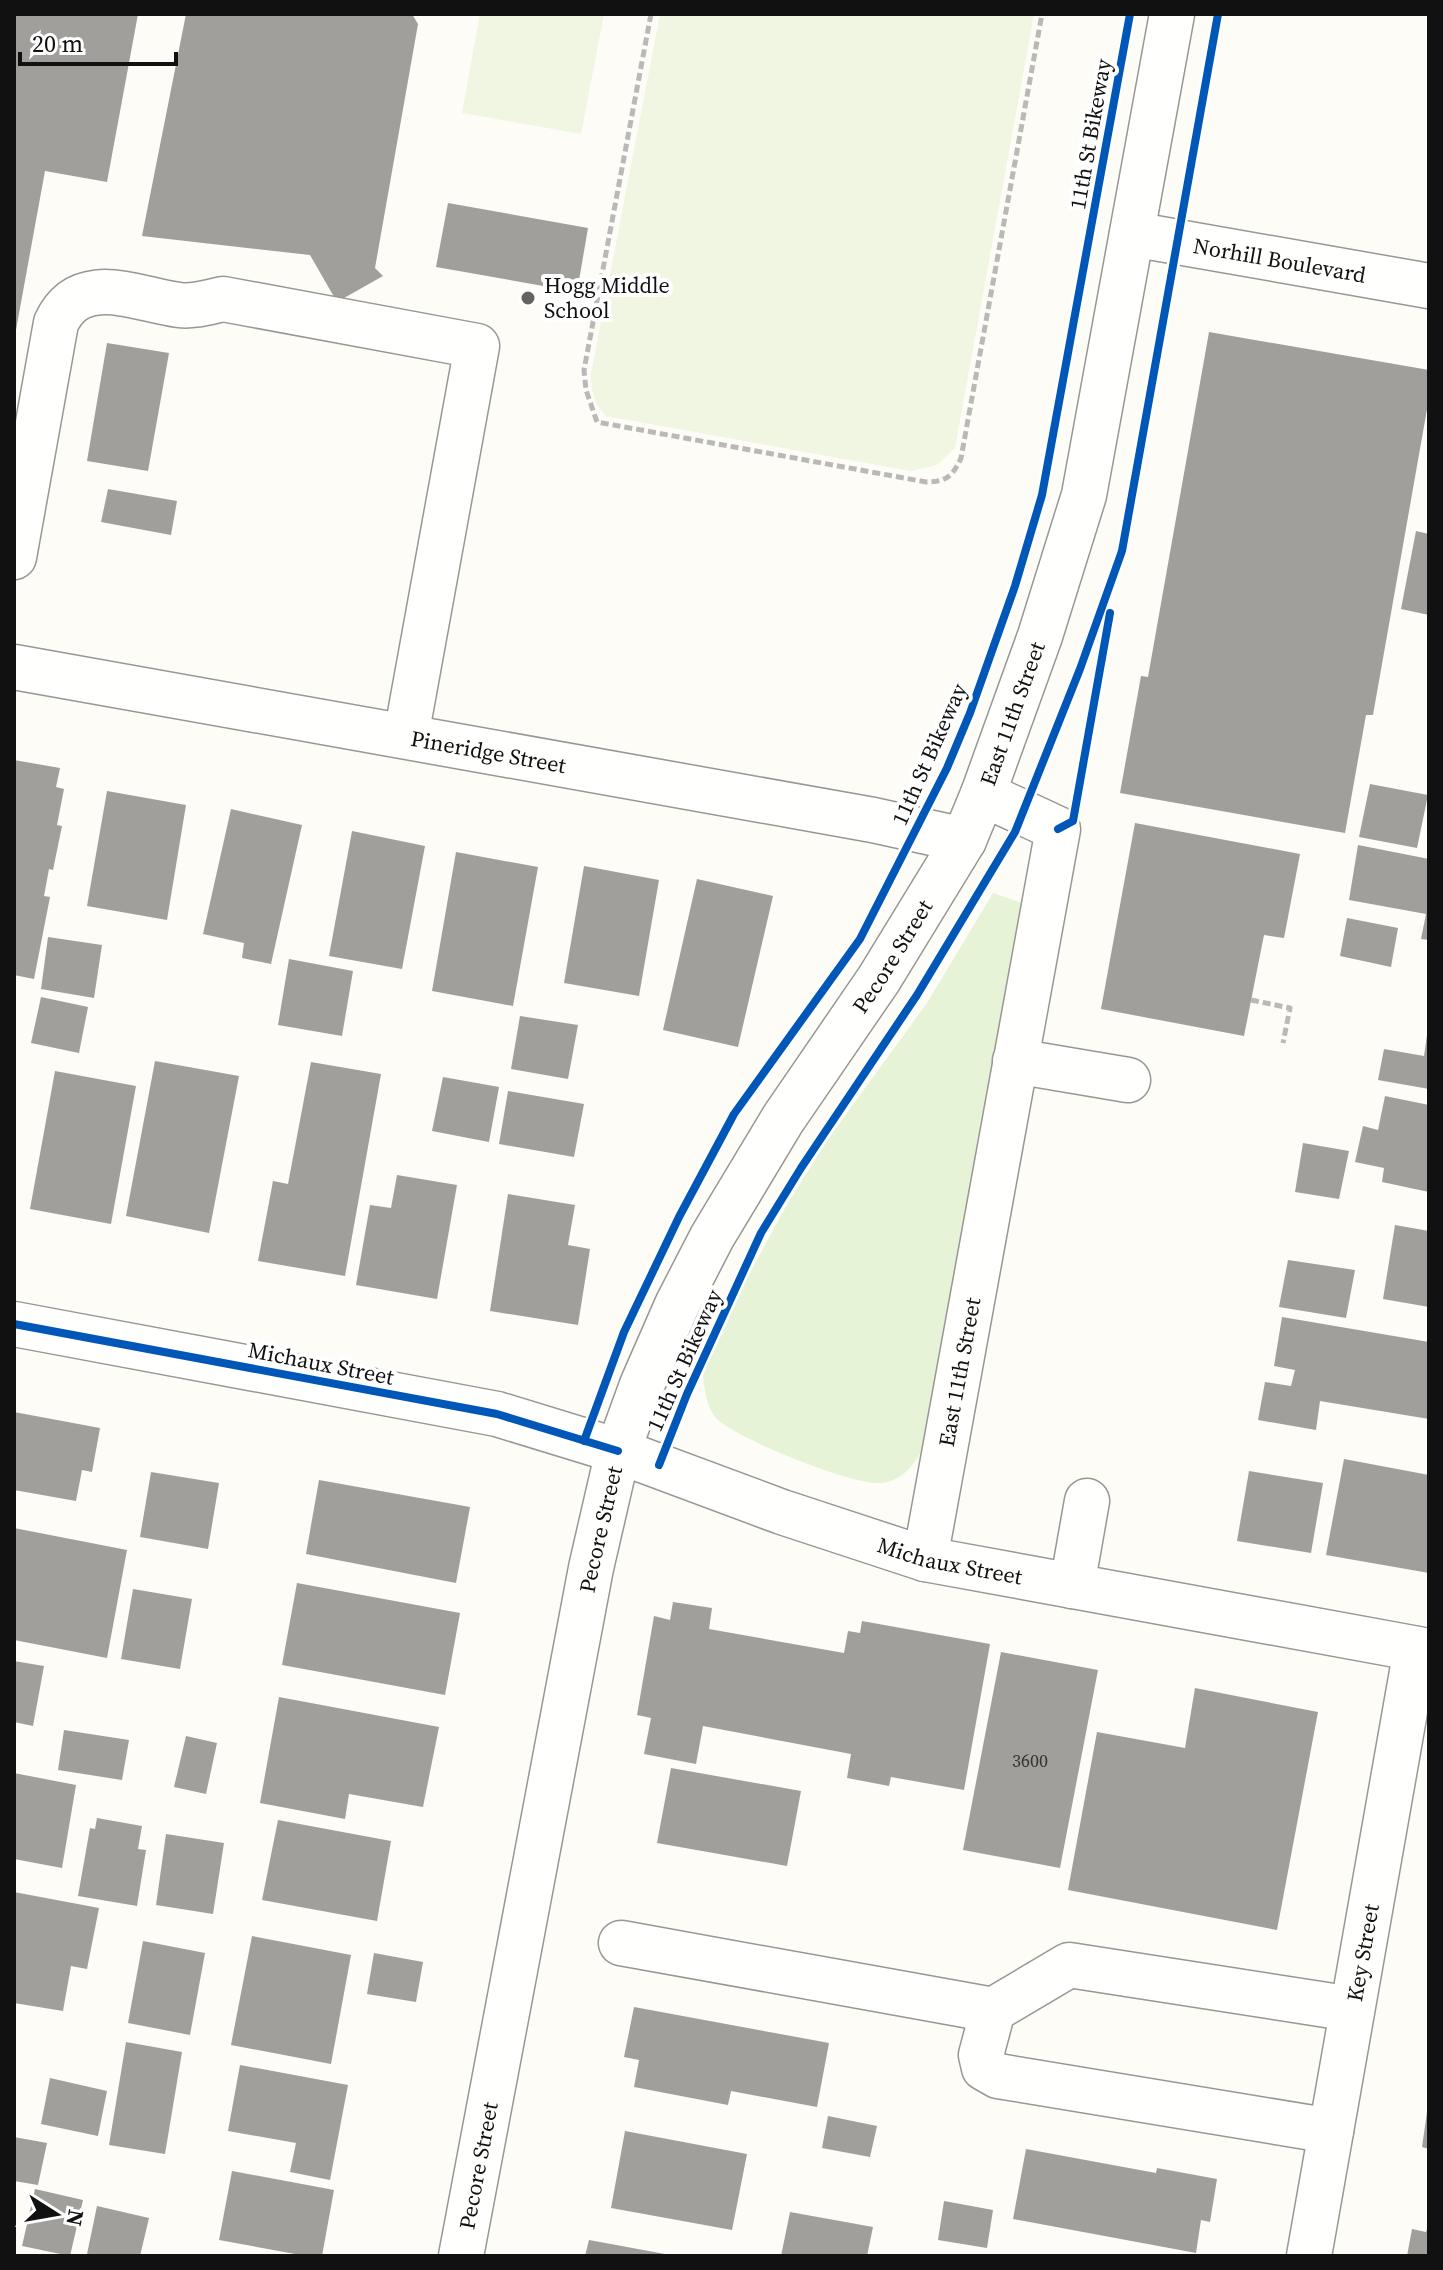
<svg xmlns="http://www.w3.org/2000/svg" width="1443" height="2270" viewBox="0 0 1443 2270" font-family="'Source Serif 4',serif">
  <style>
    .green { fill: #e7f3d7 }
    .pitch { fill: #f0f6e1 }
    .building { fill: #a19f9c }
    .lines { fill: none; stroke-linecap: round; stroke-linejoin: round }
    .minor-casing { stroke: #979795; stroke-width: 47 }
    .path { stroke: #b9b9b8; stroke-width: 5; stroke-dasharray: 8 4; stroke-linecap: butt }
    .minor { stroke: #fffffe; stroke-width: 44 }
    .cycleway-casing { stroke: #fff; stroke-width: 13 }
    .cycleway { stroke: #0057b8; stroke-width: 8 }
    .poi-dot { fill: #646362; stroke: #fff; stroke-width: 3 }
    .labels { text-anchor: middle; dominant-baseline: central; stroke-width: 8; stroke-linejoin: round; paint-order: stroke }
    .number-label { font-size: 18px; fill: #353434 }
    .street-label { font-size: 22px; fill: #111; stroke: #fff }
    .poi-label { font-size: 22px; fill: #111; stroke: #fff; text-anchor: start }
  </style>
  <rect width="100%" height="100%" fill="#fdfcf7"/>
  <!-- green -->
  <path class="green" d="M 993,893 L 1022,903 L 927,1438 C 919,1459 906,1480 882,1483 C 856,1487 735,1438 717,1419 C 706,1408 704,1386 703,1372 L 735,1300 L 785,1208 L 828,1139 L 927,1003 Z"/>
  <!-- pitch -->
  <path class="pitch" d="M 480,14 L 604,14 L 581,134 L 462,113 Z
    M 660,14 L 1034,14 L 955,448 L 937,465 L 911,471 L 606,416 C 594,404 591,390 591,374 Z"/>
  <!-- building -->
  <path class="building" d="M 14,14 L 138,14 L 107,182 L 45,171 L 16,330 Z
    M 186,14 L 412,14 L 418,24 L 375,268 L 383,276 L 337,302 L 310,255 L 142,236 Z
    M 448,203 L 588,228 L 577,292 L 436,267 Z
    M 1209,332 L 1429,370 L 1429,398 L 1373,715 L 1366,715 L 1345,833 L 1120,793 L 1141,676 L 1148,677 Z
    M 107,343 L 169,353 L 148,471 L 87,461 Z
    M 108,489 L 177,501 L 171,535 L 101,522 Z
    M 1416,531 L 1429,534 L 1429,615 L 1401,609 Z
    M 14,760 L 60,768 L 56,787 L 64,789 L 57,825 L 62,826 L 53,870 L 49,869 L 44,896 L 50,897 L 34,979 L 14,975 Z
    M 1370,784 L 1428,795 L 1417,848 L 1359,837 Z
    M 107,791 L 186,805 L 167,920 L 87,906 Z
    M 231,809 L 302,825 L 271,964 L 242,958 L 244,943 L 203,934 Z
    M 1135,823 L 1300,854 L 1284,938 L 1264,935 L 1244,1036 L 1101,1009 Z
    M 352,831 L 425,846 L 402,969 L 329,956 Z
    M 1358,845 L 1429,859 L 1429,940 L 1421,939 L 1426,914 L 1349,900 Z
    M 456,852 L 538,867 L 513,1006 L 432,991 Z
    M 584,866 L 659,880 L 639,996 L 564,983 Z
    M 697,879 L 773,896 L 738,1047 L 663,1030 Z
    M 1347,918 L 1398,928 L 1391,967 L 1340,956 Z
    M 48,937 L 102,945 L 94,998 L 41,989 Z
    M 289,959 L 353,971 L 342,1036 L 278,1025 Z
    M 41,997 L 88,1007 L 79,1053 L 31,1043 Z
    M 520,1016 L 578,1025 L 568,1079 L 511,1069 Z
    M 1427,1035 L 1429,1089 L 1378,1080 L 1384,1049 L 1424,1056 Z
    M 155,1061 L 239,1076 L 209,1233 L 126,1216 Z
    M 311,1062 L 381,1074 L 345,1276 L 258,1261 L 273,1181 L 288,1184 Z
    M 55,1071 L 136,1086 L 111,1224 L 30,1209 Z
    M 443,1077 L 499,1087 L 489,1142 L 432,1131 Z
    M 508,1091 L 584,1104 L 574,1157 L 499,1144 Z
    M 1385,1096 L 1429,1105 L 1429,1192 L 1382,1182 L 1384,1168 L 1355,1162 L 1363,1126 L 1378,1130 Z
    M 1303,1143 L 1349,1151 L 1339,1199 L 1295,1192 Z
    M 397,1175 L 457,1185 L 437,1299 L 356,1285 L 370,1205 L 391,1208 Z
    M 508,1194 L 575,1205 L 568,1245 L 590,1249 L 578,1325 L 490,1311 Z
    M 1395,1225 L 1429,1231 L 1429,1307 L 1383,1299 Z
    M 1288,1260 L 1355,1270 L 1346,1318 L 1279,1307 Z
    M 1282,1317 L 1429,1342 L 1429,1419 L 1320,1401 L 1316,1430 L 1258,1420 L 1265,1382 L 1291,1386 L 1295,1370 L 1274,1366 Z
    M 14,1412 L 100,1428 L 92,1472 L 82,1470 L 76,1501 L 14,1490 Z
    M 1344,1459 L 1429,1475 L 1429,1573 L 1326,1555 Z
    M 1249,1471 L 1323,1483 L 1311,1553 L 1237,1541 Z
    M 151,1472 L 219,1483 L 208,1549 L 140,1537 Z
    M 319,1480 L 470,1507 L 456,1583 L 306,1554 Z
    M 14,1528 L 127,1550 L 107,1658 L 14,1640 Z
    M 297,1583 L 460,1613 L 445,1695 L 282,1665 Z
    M 133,1589 L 192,1599 L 180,1669 L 121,1659 Z
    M 673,1602 L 712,1608 L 709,1629 L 844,1653 L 848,1631 L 860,1633 L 862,1621 L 990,1644 L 964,1790 L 891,1777 L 889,1786 L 847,1778 L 851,1754 L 703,1726 L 696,1764 L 644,1754 L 651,1718 L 637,1715 L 654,1616 L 670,1620 Z
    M 1001,1652 L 1098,1670 L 1060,1868 L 963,1850 Z
    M 14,1661 L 44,1666 L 33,1726 L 14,1722 Z
    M 1195,1688 L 1318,1712 L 1277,1930 L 1068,1890 L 1097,1732 L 1185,1748 Z
    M 279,1697 L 439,1727 L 423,1807 L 349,1794 L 345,1819 L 260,1803 Z
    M 64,1730 L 129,1740 L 122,1780 L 58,1770 Z
    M 186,1736 L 217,1743 L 206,1794 L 174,1787 Z
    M 671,1768 L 801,1791 L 787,1866 L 657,1843 Z
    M 14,1773 L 76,1785 L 62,1868 L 14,1859 Z
    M 97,1818 L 142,1826 L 138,1849 L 146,1850 L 137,1906 L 78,1896 L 90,1828 L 95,1829 Z
    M 278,1820 L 391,1841 L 377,1921 L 262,1900 Z
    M 166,1834 L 224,1843 L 213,1914 L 156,1905 Z
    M 14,1892 L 99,1908 L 87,1969 L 71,1966 L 63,2011 L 14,2003 Z
    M 252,1936 L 351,1955 L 331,2064 L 231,2045 Z
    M 143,1941 L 205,1953 L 190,2035 L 128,2023 Z
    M 374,1953 L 423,1962 L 416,2002 L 367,1994 Z
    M 634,2007 L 829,2043 L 817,2107 L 731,2091 L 728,2105 L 634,2087 L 639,2060 L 624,2057 Z
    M 126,2042 L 182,2052 L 165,2154 L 109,2145 Z
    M 240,2065 L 348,2085 L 330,2180 L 290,2172 L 296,2143 L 228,2131 Z
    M 50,2078 L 107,2091 L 98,2136 L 41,2124 Z
    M 1427,2112 L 1429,2112 L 1429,2149 L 1422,2147 Z
    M 828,2116 L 877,2126 L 870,2157 L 822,2148 Z
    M 625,2131 L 747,2154 L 732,2230 L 611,2208 Z
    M 14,2137 L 47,2143 L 38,2185 L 14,2181 Z
    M 1026,2149 L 1156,2173 L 1157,2168 L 1217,2179 L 1210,2222 L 1201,2220 L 1196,2253 L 1013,2219 Z
    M 232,2171 L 334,2190 L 322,2256 L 306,2256 L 219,2240 Z
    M 35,2189 L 83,2200 L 70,2256 L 22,2246 Z
    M 944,2201 L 993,2210 L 987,2248 L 938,2240 Z
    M 97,2206 L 149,2218 L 140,2256 L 87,2254 Z
    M 790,2212 L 873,2227 L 867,2256 L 781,2256 Z
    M 1428,2226 L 1429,2256 L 1407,2256 L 1412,2229 L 1426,2232 Z
    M 589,2240 L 665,2254 L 665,2256 L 585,2256 Z"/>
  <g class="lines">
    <!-- minor casing -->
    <g class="minor-casing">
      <g id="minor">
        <path id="s1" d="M 1132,234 L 1429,286"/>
        <path d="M 14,557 L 56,323 C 80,271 136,299 179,305 C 193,307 209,302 223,299 L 477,346 L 406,736"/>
        <path id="s2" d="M 14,667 L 873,820 L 964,840"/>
        <path d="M 1015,1061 L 1128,1080"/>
        <path id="s3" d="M 14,1324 L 497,1414 L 618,1451 L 782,1512 L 925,1559 L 1429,1651"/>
        <path id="s4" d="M 925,1559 L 1058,829 L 983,794"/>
        <path d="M 1072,1586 L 1087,1501"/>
        <path d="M 621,1943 L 993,2010"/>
        <path d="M 1331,2131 L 998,2076 L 984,2068 L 981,2055 L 993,2010 L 1069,1965 L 1352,2009"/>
        <path id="s5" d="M 461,2256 L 591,1568 L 618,1451 L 642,1385 L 677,1305 L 712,1237 L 783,1119 L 879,979 L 964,840 L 983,794 L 1040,636 L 1084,495 L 1172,14"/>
        <path id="s6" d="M 1309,2256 L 1416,1649"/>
      </g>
    </g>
    <!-- path -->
    <path class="path" d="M 651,14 L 584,370 L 586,390 L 597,422 L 926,482 C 946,482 953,476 961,458 L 1042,14
      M 1251,1000 L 1290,1008 L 1283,1043"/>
    <!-- minor -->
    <use href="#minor" class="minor"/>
    <!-- cycleway casing -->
    <g class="cycleway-casing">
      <path id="cycleway" d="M 1058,829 L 1073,821 L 1110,613
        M 14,1324 L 497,1414 L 618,1451
        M 584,1441 L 624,1332 L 679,1217 L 734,1114 L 860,939 L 947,768 L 970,713 L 1015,586 L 1042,495 L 1130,14
        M 659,1465 L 687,1394 L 761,1233 L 801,1168 L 917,995 L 1015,832 L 1080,669 L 1122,551 L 1218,14"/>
    </g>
    <!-- cycleway -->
    <use href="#cycleway" class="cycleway"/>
  </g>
  <!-- markers -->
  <circle class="poi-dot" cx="528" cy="298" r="8"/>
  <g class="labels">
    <!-- number labels -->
    <g class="number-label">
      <text x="1030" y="1760">3600</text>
    </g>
    <!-- street labels -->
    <g class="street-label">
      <text transform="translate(1090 134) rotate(-80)">11th St Bikeway</text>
      <text stroke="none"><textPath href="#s1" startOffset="150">Norhill Boulevard</textPath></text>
      <text stroke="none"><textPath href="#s5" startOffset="1660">East 11th Street</textPath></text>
      <text stroke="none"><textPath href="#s2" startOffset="482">Pineridge Street</textPath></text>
      <text transform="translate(929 754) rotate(-66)">11th St Bikeway</text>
      <text stroke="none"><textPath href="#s5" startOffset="1388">Pecore Street</textPath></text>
      <text transform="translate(684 1360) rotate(-66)">11th St Bikeway</text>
      <text transform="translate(321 1363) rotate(11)">Michaux Street</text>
      <text stroke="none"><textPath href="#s4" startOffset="190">East 11th Street</textPath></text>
      <text stroke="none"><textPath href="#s5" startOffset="740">Pecore Street</textPath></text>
      <text stroke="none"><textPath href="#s3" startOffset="968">Michaux Street</textPath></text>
      <text stroke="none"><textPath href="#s6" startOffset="308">Key Street</textPath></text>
      <text stroke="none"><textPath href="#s5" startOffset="92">Pecore Street</textPath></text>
    </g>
    <!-- poi labels -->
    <g class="poi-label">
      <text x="544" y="285">Hogg Middle<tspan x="544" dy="25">School</tspan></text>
    </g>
  </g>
  <!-- border -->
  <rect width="1443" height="2270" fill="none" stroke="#111111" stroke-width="32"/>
  <!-- north arrow -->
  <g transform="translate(56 2214) rotate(101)" stroke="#ffffff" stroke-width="6" paint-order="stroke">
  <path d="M0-6L14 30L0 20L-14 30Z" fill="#111111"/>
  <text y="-12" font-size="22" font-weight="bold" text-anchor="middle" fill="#111111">N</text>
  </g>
  <!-- scale -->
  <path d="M20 52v12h156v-12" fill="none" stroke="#111111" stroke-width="4"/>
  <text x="32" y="52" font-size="24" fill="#111111" stroke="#ffffff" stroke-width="6" paint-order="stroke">20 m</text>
</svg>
